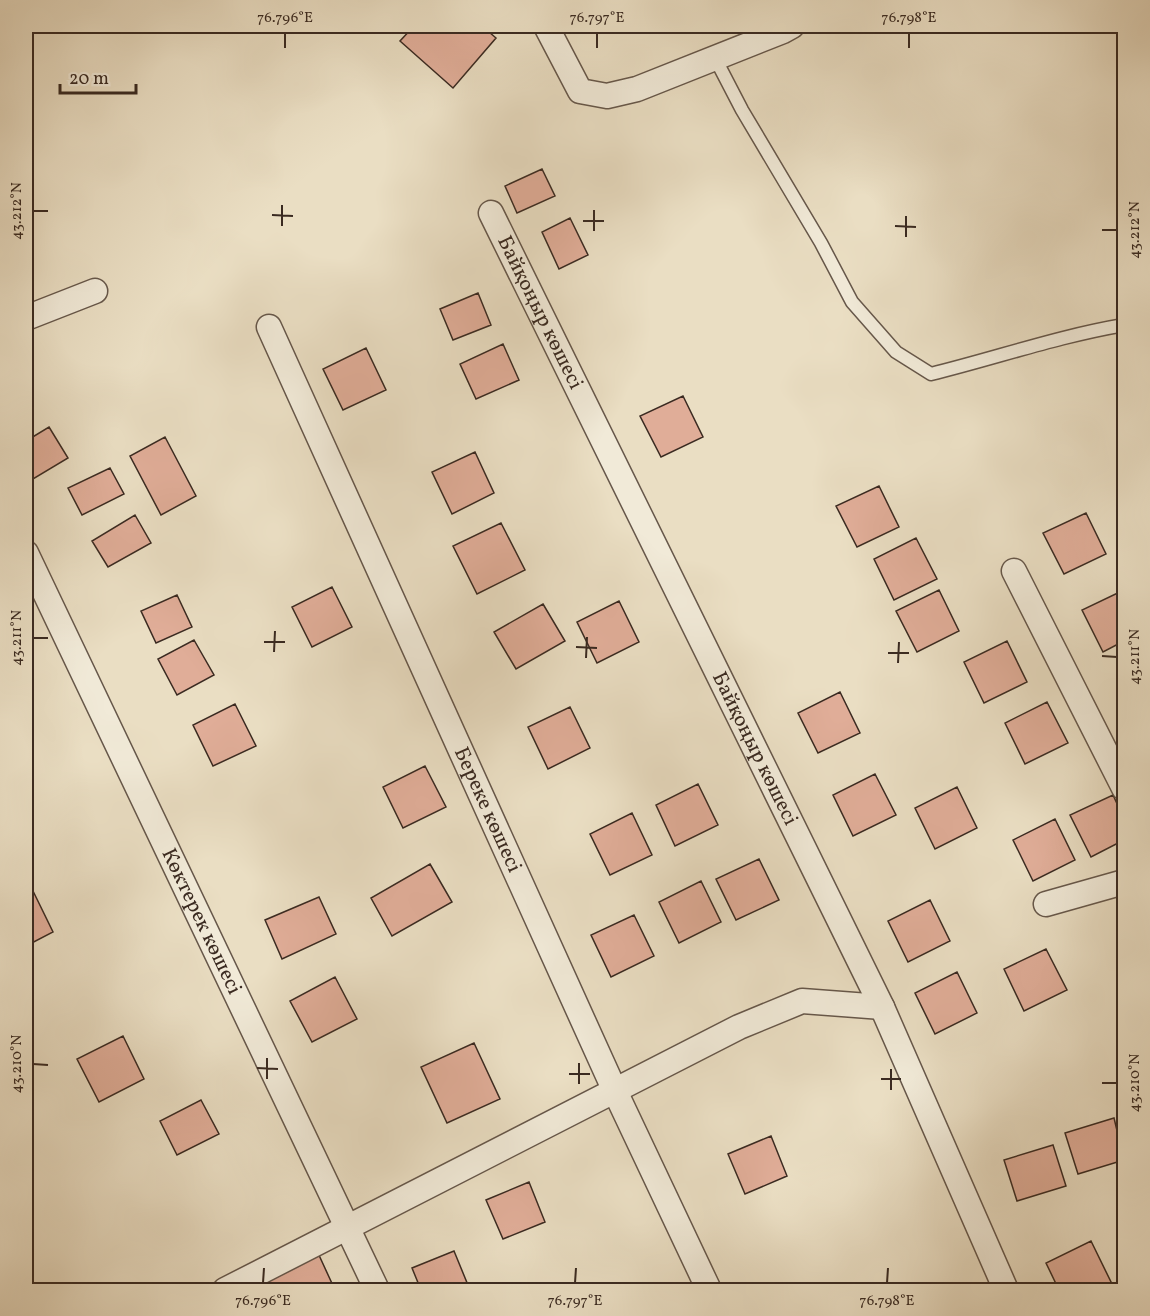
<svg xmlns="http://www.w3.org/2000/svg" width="1150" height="1316" viewBox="0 0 1150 1316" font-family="Vollkorn,serif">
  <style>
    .building { fill: #e0ad98; stroke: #3a2a21; stroke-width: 1.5 }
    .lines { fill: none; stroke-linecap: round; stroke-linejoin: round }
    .service-casing { stroke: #66574a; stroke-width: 15 }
    .minor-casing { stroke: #66574a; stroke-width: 27 }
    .service { stroke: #f1ead8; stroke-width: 12 }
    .minor { stroke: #f1ead8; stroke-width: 24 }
    .ticks { fill: none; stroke: #3a2a21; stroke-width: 2 }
    .labels { text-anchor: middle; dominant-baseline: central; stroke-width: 4.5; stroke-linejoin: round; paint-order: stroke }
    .street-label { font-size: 21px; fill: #3a2a21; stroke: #f1ead8 }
    .neatline { fill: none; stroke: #3a2a21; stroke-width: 2 }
    .ticks-label { font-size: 15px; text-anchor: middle; fill: #3a2a21 }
  </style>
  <rect width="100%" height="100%" fill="#eadec3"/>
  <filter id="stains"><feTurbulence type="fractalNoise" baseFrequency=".00333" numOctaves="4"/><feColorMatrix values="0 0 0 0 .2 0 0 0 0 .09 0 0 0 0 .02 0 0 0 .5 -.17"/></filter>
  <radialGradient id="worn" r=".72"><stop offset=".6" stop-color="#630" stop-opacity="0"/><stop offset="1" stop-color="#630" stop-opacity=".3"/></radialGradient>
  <!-- building -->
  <path class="building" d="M 414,26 L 482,26 L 496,38 L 453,88 L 400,41 Z
    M 542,169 L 555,196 L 517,213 L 505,186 Z
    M 570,218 L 588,255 L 559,269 L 542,232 Z
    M 478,293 L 491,325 L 453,340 L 440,309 Z
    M 503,344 L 519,380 L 476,399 L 460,364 Z
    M 366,348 L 386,390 L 343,410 L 323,369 Z
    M 683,396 L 703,437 L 661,457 L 640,416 Z
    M 49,427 L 68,458 L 33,479 L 26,466 L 26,441 Z
    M 165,437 L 196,496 L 161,515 L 130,456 Z
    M 475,452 L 494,493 L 452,514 L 432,472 Z
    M 110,468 L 124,494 L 82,515 L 68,488 Z
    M 879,486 L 899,527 L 857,547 L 836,506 Z
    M 1086,513 L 1106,554 L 1064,574 L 1043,533 Z
    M 135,515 L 151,543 L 108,567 L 92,541 Z
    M 501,523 L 525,570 L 477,594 L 453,546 Z
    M 916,538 L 937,579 L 894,600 L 874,559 Z
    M 332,587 L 352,627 L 312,647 L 292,607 Z
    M 939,590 L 959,631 L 917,652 L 896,611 Z
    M 1124,590 L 1124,641 L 1103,652 L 1082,610 Z
    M 177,595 L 192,627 L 156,643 L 141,611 Z
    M 619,601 L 639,642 L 597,663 L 577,622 Z
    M 543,604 L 565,641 L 516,669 L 494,632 Z
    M 194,640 L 214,675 L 177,695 L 158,659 Z
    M 1007,641 L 1027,682 L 984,703 L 964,662 Z
    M 840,692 L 860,733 L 818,753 L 798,713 Z
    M 1047,702 L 1068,743 L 1025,764 L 1005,723 Z
    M 235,704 L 256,746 L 213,766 L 193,725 Z
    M 570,707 L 590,748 L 548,769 L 528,727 Z
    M 425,766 L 446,807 L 403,828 L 383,787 Z
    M 875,774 L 896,815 L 853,836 L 833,795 Z
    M 698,784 L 718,825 L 675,846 L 656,805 Z
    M 957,787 L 977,828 L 935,849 L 915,808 Z
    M 1113,795 L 1124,819 L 1124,840 L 1091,857 L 1070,815 Z
    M 632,813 L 652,855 L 610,875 L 590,834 Z
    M 1055,819 L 1075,860 L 1033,881 L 1013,840 Z
    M 759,859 L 779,900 L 736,920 L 716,879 Z
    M 430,864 L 452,902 L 392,936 L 371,898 Z
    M 701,881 L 721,922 L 679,943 L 659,902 Z
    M 33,891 L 53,932 L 26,946 L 26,895 Z
    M 319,897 L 336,934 L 282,959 L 265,920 Z
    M 930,900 L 950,941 L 908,962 L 888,921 Z
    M 634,915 L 654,956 L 611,977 L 591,935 Z
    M 1046,949 L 1067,990 L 1024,1011 L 1004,969 Z
    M 957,972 L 977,1013 L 935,1034 L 915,993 Z
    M 335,977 L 357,1019 L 312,1042 L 290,1001 Z
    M 123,1036 L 144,1079 L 99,1102 L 77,1059 Z
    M 474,1043 L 500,1099 L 447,1123 L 421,1067 Z
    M 201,1100 L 219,1134 L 177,1155 L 160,1121 Z
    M 1114,1118 L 1124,1160 L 1078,1174 L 1065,1133 Z
    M 771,1136 L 787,1176 L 745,1194 L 728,1154 Z
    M 1053,1145 L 1066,1186 L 1017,1201 L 1004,1160 Z
    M 529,1182 L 545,1222 L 503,1239 L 486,1200 Z
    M 1091,1241 L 1112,1284 L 1099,1290 L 1059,1290 L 1046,1263 Z
    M 454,1251 L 470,1290 L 421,1290 L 412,1268 Z
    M 318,1253 L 335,1290 L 273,1290 L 266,1277 Z"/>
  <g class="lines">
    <!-- service casing -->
    <g class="service-casing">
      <path id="service" d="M 715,58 L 742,110 L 821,243 L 852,302 L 896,352 L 931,374 C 996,358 1059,336 1124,325"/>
    </g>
    <!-- minor casing -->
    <g class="minor-casing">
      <g id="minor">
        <path d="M 546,26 L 580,91 L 607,96 L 637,89 L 783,31 L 792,26"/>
        <path id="s1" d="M 491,213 L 882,1007 L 1006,1290"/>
        <path d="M 26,318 L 95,291"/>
        <path id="s2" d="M 269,327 L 614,1089 L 709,1290"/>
        <path id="s3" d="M 26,553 L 377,1290"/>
        <path d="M 1014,571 L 1124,788"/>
        <path d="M 1046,904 L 1124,882"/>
        <path d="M 225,1290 L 739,1027 L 802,1001 L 882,1007"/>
      </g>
    </g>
    <!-- service -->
    <use href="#service" class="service"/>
    <!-- minor -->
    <use href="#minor" class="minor"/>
  </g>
  <!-- ticks -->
  <path class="ticks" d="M 285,48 L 285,33M 597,48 L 597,33M 909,48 L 909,33M 33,211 L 48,211M 272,215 L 293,216M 583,221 L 604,221M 282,226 L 282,205M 895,226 L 916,227M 1102,230 L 1117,230M 594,231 L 594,210M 906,237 L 906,216M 33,638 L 48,638M 264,642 L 285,642M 576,647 L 597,648M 274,652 L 275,631M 888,653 L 909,653M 1102,656 L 1117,657M 586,658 L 587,637M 898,663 L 899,642M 33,1064 L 48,1065M 257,1068 L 278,1069M 569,1074 L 590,1074M 267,1079 L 267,1058M 881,1079 L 901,1079M 1102,1083 L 1117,1083M 579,1084 L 579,1063M 891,1090 L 891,1069M 263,1283 L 264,1268M 575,1283 L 576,1268M 887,1283 L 888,1268"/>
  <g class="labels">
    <!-- street labels -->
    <g class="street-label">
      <text stroke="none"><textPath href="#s1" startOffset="111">Байқоңыр көшесі</textPath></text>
      <text stroke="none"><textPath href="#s1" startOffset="597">Байқоңыр көшесі</textPath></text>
      <text stroke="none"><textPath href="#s2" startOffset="530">Береке көшесі</textPath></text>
      <text stroke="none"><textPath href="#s3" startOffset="408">Көктерек көшесі</textPath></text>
    </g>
  </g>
  <!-- margin -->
  <rect width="1150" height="1316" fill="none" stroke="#eadec3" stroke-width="66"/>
  <!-- scale -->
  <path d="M60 84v9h76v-9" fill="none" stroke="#3a2a21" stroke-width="3"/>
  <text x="69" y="84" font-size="18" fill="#3a2a21" stroke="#f1ead8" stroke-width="4.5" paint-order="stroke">20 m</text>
  <rect x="33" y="33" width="1084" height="1250" class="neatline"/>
  <g class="ticks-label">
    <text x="285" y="22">76.796°E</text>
    <text x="597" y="22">76.797°E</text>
    <text x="909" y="22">76.798°E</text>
    <text transform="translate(16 211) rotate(-90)" y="5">43.212°N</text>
    <text transform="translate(1134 230) rotate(-90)" y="5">43.212°N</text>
    <text transform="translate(16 638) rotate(-90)" y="5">43.211°N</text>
    <text transform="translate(1134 657) rotate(-90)" y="5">43.211°N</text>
    <text transform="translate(16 1064) rotate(-90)" y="5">43.210°N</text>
    <text transform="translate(1134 1083) rotate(-90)" y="5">43.210°N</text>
    <text x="263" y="1305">76.796°E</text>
    <text x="575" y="1305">76.797°E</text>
    <text x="887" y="1305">76.798°E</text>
  </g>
  <rect width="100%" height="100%" filter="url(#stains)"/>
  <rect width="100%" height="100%" fill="url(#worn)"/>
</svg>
